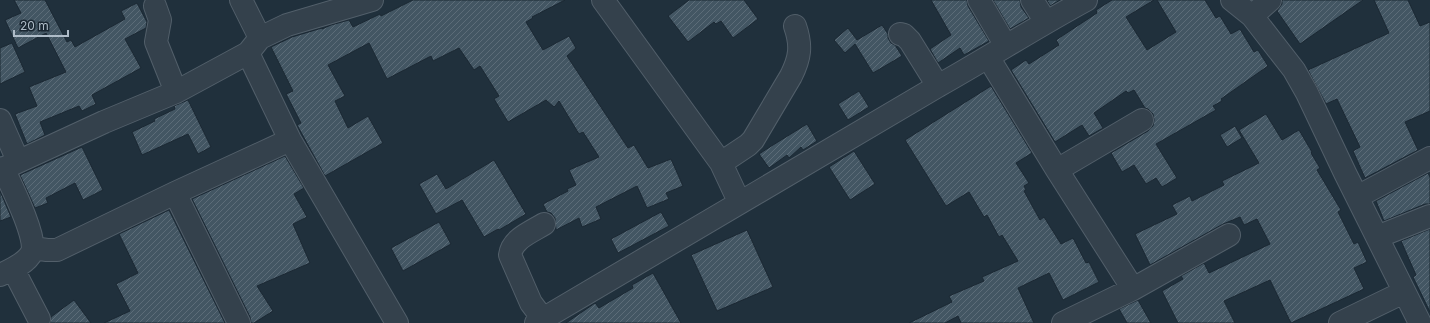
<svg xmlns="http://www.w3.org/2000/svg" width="1430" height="323" viewBox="0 0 1430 323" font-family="Inter,sans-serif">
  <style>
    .building { fill: url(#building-hatch); stroke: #1b2833 }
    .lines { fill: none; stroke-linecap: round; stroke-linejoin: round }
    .minor-casing { stroke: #525f6a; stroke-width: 24 }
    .minor { stroke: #34414c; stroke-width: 22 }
  </style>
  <defs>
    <pattern id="building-hatch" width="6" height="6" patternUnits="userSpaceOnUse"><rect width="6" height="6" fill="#435663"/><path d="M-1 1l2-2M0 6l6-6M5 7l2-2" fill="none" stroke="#5c6c78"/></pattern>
  </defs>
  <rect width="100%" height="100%" fill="#20303c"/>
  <!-- building -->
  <path class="building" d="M 14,0 L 45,0 L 67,42 L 71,40 L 75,47 L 125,19 L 121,11 L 137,3 L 147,22 L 146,28 L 125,39 L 141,68 L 92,95 L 96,104 L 82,111 L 79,106 L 40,122 L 45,135 L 27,144 L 15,114 L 37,106 L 29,87 L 66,72 L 46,33 L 18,48 L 5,20 L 21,13 Z
    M 413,0 L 565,0 L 532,17 L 533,18 L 526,22 L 543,50 L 569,36 L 576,48 L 567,56 L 628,148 L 634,145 L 648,168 L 671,159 L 683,186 L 666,193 L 669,199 L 647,208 L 637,186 L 596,207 L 601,219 L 582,227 L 579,218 L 556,230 L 555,218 L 551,213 L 547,212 L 543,204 L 568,191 L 567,189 L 576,185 L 569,170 L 599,157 L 583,132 L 579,134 L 559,101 L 554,107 L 546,100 L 508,122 L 494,99 L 499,96 L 480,66 L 474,70 L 459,48 L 433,61 L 431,56 L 387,79 L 369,43 L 328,65 L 345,96 L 335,101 L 348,128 L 368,116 L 383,143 L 325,176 L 297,125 L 301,123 L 286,94 L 293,91 L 271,47 L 292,37 L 322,28 L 322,29 L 331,25 L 349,20 L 353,27 L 380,14 L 381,16 Z
    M 689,0 L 744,0 L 758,19 L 733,38 L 721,21 L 716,24 L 714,22 L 688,42 L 668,16 Z
    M 931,0 L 967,0 L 968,6 L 989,41 L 964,55 L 960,48 L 938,63 L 930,49 L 951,35 Z
    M 993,0 L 1020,0 L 1021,7 L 1029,18 L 1010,29 Z
    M 1047,0 L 1060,0 L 1050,6 Z
    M 1112,0 L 1154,0 L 1126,17 L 1147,50 L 1176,32 L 1157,0 L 1205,0 L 1216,18 L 1220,16 L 1231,34 L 1240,29 L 1254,52 L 1258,50 L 1268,66 L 1221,99 L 1222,101 L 1213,106 L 1216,110 L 1156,144 L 1177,178 L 1162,187 L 1156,178 L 1146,184 L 1134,165 L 1122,172 L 1111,153 L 1148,131 L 1153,126 L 1154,120 L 1153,114 L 1148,109 L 1145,108 L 1134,90 L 1128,93 L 1126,91 L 1094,113 L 1103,128 L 1089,136 L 1082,125 L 1055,142 L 1011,70 L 1026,60 L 1029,64 L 1059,45 L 1056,40 L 1097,13 L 1096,10 Z
    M 1282,0 L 1363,0 L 1300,44 L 1277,11 L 1282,4 Z
    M 1374,0 L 1408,0 L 1420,26 L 1430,22 L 1430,111 L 1405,122 L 1418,150 L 1365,178 L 1353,151 L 1360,147 L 1337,99 L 1326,104 L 1308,70 L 1389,33 Z
    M 882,25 L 888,34 L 888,38 L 891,43 L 895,45 L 902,56 L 873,73 L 855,44 L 845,53 L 834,40 L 848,28 L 857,40 Z
    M 12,43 L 25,72 L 0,84 L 0,48 Z
    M 991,86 L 1032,153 L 1016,163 L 1029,183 L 1024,186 L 1026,190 L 1024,191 L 1040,220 L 1044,217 L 1061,244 L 1073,238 L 1086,263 L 1089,262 L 1099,282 L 1063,300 L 1049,273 L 1018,288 L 1034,323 L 961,323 L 958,316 L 945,323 L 909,323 L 952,302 L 949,296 L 984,281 L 982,277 L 1018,261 L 1002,235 L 999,237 L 987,215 L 984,217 L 969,192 L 946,206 L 905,140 Z
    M 859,91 L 869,107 L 848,120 L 838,104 Z
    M 188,100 L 211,147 L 198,154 L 188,134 L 142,155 L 132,132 L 155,121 L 154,119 L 175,109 L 174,106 Z
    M 1266,114 L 1282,140 L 1299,130 L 1312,152 L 1311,153 L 1320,168 L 1317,170 L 1341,210 L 1338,212 L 1354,244 L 1358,242 L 1367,262 L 1354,268 L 1364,289 L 1291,323 L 1270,280 L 1224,301 L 1235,323 L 1178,323 L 1162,291 L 1183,279 L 1181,276 L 1204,263 L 1209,273 L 1270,244 L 1257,219 L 1244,225 L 1240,217 L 1223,224 L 1150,265 L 1135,234 L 1177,214 L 1172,205 L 1190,196 L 1192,201 L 1224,185 L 1222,181 L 1259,163 L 1239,130 Z
    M 807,124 L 817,141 L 803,150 L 801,147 L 789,158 L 787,155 L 769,168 L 759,154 L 773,145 Z
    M 1235,126 L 1242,138 L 1227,147 L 1220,135 Z
    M 82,147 L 103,190 L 83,200 L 75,183 L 46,198 L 48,203 L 35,208 L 20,175 Z
    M 854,151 L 875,184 L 850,200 L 829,167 Z
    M 285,156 L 304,188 L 294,194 L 307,217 L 293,224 L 310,263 L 257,286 L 273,311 L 254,323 L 251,323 L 250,317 L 192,199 Z
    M 494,160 L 526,214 L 499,230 L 498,229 L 484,237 L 462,200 L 436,214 L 419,184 L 437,174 L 446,189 Z
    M 1428,173 L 1430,177 L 1430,204 L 1425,204 L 1384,221 L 1376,201 Z
    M 0,191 L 11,217 L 0,221 Z
    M 169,210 L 225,323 L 104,323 L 130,311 L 116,284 L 138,273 L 119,234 Z
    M 661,212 L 669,226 L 618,253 L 611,239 Z
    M 439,222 L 451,244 L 403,271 L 391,248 Z
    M 1430,229 L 1430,312 L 1413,277 L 1416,275 L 1401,241 Z
    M 747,230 L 773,287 L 717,311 L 691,255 Z
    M 653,273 L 681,323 L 566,323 L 595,303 L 599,308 L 633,288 L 632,285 Z
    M 74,300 L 91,323 L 50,323 L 51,317 Z
    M 1138,300 L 1143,309 L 1151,323 L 1127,323 L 1119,309 Z"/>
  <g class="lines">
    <!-- minor casing -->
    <g class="minor-casing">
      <path id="minor" d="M 241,0 L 260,38
        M 603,0 L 721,163 L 735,193 L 741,202
        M 979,0 L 1006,46
        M 1032,0 L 1046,22
        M 1232,0 L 1252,16 L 1294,70 L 1307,93 L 1345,173 L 1420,323
        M 155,6 L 160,20 L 156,42 L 176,92
        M 1252,16 L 1270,0
        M 900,34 L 904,35 L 910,41 L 938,86
        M 248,53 L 290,140 L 397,323
        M 988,57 L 1057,170 L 1133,289
        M 0,120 L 18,161
        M 721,163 L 748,145 L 753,140 L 791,76 C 800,58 802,46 795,26
        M 0,170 L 104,122 L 176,92 L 248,53 L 260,38 L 287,25 L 372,0
        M 1057,170 L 1142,120
        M 175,193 L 239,323
        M 1357,197 L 1430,158
        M 1377,237 L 1430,216
        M 33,248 L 47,250 L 57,250 L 175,193 L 290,140
        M 13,269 L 39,319
        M 0,275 C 11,270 27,263 32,252 C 38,239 10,183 3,168
        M 543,319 L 531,303 L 510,255 C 512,239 531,232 544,224
        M 536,323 L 938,86 C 988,58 1036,27 1086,0
        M 1063,323 L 1133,289 L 1229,235
        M 1340,323 L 1404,292"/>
    </g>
    <!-- minor -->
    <use href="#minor" class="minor"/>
  </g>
  <!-- scale -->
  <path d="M14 30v6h54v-6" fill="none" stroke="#afbcc8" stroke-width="2"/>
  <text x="20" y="30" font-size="12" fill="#afbcc8" stroke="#192631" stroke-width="3" paint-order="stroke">20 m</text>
</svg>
